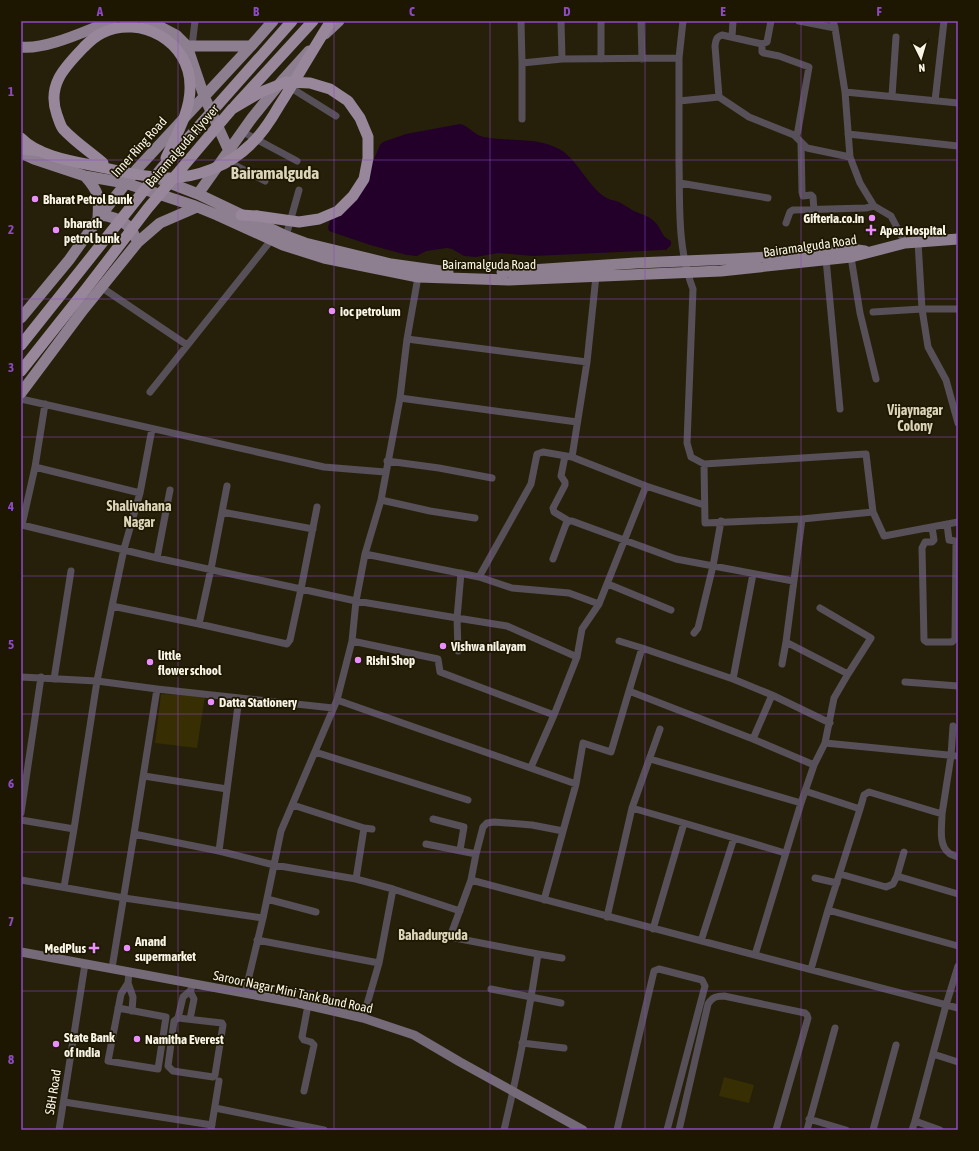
<svg xmlns="http://www.w3.org/2000/svg" width="979" height="1151" viewBox="0 0 979 1151" font-family="'Asap Condensed',sans-serif">
  <style>
    .green { fill: #382e03 }
    .water { fill: #22002a }
    .lines { fill: none; stroke-linecap: round; stroke-linejoin: round }
    .minor { stroke: #575058; stroke-width: 7 }
    .secondary { stroke: #756a78; stroke-width: 9 }
    .primary { stroke: #8d7e90; stroke-width: 11 }
    .trunk { stroke: #98879b; stroke-width: 11 }
    .trunk-bridge { stroke: #98879b; stroke-width: 11 }
    .grid { fill: none; stroke: #8e4ac5; stroke-width: 1; stroke-opacity: 0.55 }
    .poi-dot { fill: #ea8dfd; stroke: #1d1702; stroke-width: 1.5 }
    .labels { text-anchor: middle; dominant-baseline: central; stroke-width: 3.5; stroke-linejoin: round; paint-order: stroke }
    .street-label { font-size: 13px; fill: #f8f4e6; stroke: #1d1702 }
    .poi-label { font-size: 13px; font-weight: bold; fill: #f8f4e6; stroke: #1d1702; text-anchor: start }
    .neighbourhood-label { font-size: 14px; font-weight: bold; fill: #dcd5b9; stroke: #1d1702 }
    .district-label { font-size: 17px; font-weight: bold; fill: #dcd5b9; stroke: #1d1702 }
    .neatline { fill: none; stroke: #8e4ac5; stroke-width: 1.5 }
    .grid-label { font-size: 13px; text-anchor: middle; font-weight: bold; fill: #8e4ac5 }
  </style>
  <rect width="100%" height="100%" fill="#26200a"/>
  <!-- green -->
  <path class="green" d="M 161,694 L 205,696 L 197,748 L 155,743 Z
    M 724,1077 L 754,1085 L 749,1103 L 719,1096 Z"/>
  <!-- water -->
  <path class="water" d="M 460,124 C 469,126 474,135 484,137 C 509,142 538,136 561,150 C 579,162 587,185 605,197 C 608,199 612,200 616,201 C 622,203 627,207 632,210 C 640,214 647,215 654,221 C 662,228 660,236 671,241 L 671,245 L 666,250 L 662,250 L 533,256 L 498,253 L 476,257 L 464,256 L 452,249 L 447,248 L 426,251 L 417,256 L 407,255 L 370,245 L 329,231 L 328,228 L 330,220 L 342,207 L 362,173 L 374,159 L 380,145 L 383,142 L 406,134 Z"/>
  <g class="lines">
    <!-- minor -->
    <path class="minor" d="M 521,21 L 522,63
      M 561,21 L 562,59
      M 641,21 L 642,59
      M 799,21 L 835,28
      M 833,21 L 835,28 L 845,92 L 850,157 L 860,183 L 874,206 L 891,216 L 905,243
      M 732,37 L 733,21
      M 762,44 L 762,52 L 764,53 L 779,56 L 809,67 L 798,130 L 797,134 L 794,135
      M 192,46 L 195,21
      M 679,58 L 683,21
      M 601,59 L 601,21
      M 288,86 L 336,116
      M 845,92 L 958,103
      M 892,96 L 896,37
      M 719,97 L 715,46 C 716,40 716,37 722,35 L 762,44 L 767,42 L 771,21
      M 679,101 L 719,97 L 749,117 L 794,135 L 807,148 L 850,157
      M 935,101 L 944,21
      M 522,119 L 522,63 L 562,59 L 679,58 C 679,92 679,127 679,162 C 680,204 677,248 693,289 L 687,443 L 691,457 L 704,464 L 866,454 L 873,512 L 884,536 L 958,522
      M 243,132 L 297,161
      M 848,134 L 958,146
      M 801,143 L 802,192 L 803,196 L 811,195 L 813,197 L 814,210
      M 225,160 L 265,181
      M 680,183 L 768,198
      M 786,223 L 790,212 L 793,210 L 866,208 L 874,206
      M 286,236 L 299,190
      M 851,257 L 860,313 L 876,379
      M 826,259 L 840,409
      M 596,276 L 587,362 L 572,457 L 646,486 L 704,505
      M 101,287 L 187,345
      M 958,309 L 922,309 L 928,347 L 946,380 L 958,423
      M 873,312 L 922,309 L 918,242
      M 407,339 L 587,362
      M 150,392 L 272,239
      M 400,398 L 577,422
      M 21,399 L 324,467 L 385,472
      M 45,404 L 35,467 L 22,525 L 157,558 L 301,589 L 356,601 L 457,618 L 461,573
      M 565,456 L 561,476 L 565,482 L 565,485 L 553,508 L 554,512 L 569,521
      M 572,457 L 543,452 L 537,454 L 531,484 L 479,577 L 512,588 L 569,593 L 599,604
      M 387,461 L 439,468 L 492,478
      M 704,464 L 705,523 L 802,519 L 873,512
      M 35,467 L 140,493
      M 381,500 L 430,511 L 475,518
      M 222,512 L 313,529
      M 802,519 L 786,642 L 848,674 L 834,698 L 825,743 L 814,765 L 801,803 L 755,955 L 958,1008
      M 932,527 L 934,540 L 932,542 L 925,542 L 922,548 L 924,640 L 927,642 L 952,642 L 955,639 L 956,543 L 955,541 L 949,540 L 947,524
      M 365,554 L 479,577
      M 157,558 L 170,490
      M 553,559 L 566,524 L 569,521 L 572,521 L 676,559 L 793,581
      M 608,584 L 671,610
      M 112,606 L 199,624 L 287,644 L 290,640 L 301,589 L 317,507
      M 820,608 L 871,638 L 848,674
      M 199,624 L 211,569 L 227,486
      M 694,633 L 698,628 L 713,566 L 721,521
      M 352,641 L 438,659 L 440,672 L 554,715
      M 619,641 L 642,648
      M 458,651 L 457,618 L 507,626 L 577,657
      M 782,664 L 786,642
      M 21,677 L 97,681 L 157,689 L 333,708
      M 54,679 L 71,571
      M 733,679 L 753,574
      M 905,682 L 958,686
      M 629,691 L 642,648 L 733,679 L 772,695 L 830,723
      M 337,700 L 352,641 L 356,601 L 365,554 L 381,500 L 400,398 L 407,339 L 418,277
      M 753,739 L 772,695
      M 825,743 L 958,756
      M 315,752 L 468,800
      M 650,759 L 801,803
      M 531,767 L 554,715 L 577,657 L 582,629 L 599,604 L 646,486
      M 144,776 L 227,789
      M 805,791 L 860,809 L 828,910
      M 293,805 L 364,828
      M 632,808 L 684,823
      M 860,809 L 864,795 L 869,792 L 942,814 L 951,756 L 953,726
      M 21,813 L 41,677
      M 942,814 C 942,826 938,845 949,853 C 951,855 955,856 958,857
      M 433,819 L 464,827 L 460,850
      M 21,820 L 74,829
      M 134,834 L 157,689
      M 426,844 L 476,854
      M 219,851 L 239,698
      M 904,852 L 897,876 L 958,894
      M 840,874 L 886,887 L 893,884 L 897,876
      M 815,878 L 837,883
      M 356,879 L 364,828 L 372,829
      M 21,880 L 124,898 L 263,918
      M 471,880 L 755,955
      M 64,887 L 74,829 L 97,681 L 112,606 L 124,549 L 140,493 L 152,429
      M 267,899 L 316,912
      M 544,900 L 576,784 L 583,743 L 611,752 L 629,691 L 753,739 L 814,765
      M 607,917 L 632,808 L 660,729
      M 653,929 L 684,823 L 785,853
      M 257,940 L 379,963
      M 701,941 L 734,838
      M 538,954 L 562,958
      M 112,968 L 134,834 L 219,851 L 274,865 L 356,879 L 393,889 L 460,911
      M 811,969 L 828,910 L 958,946
      M 128,983 L 133,997 L 132,1011
      M 491,989 L 561,1003
      M 245,993 L 263,918 L 281,831 L 337,700 L 576,784
      M 118,1008 L 166,1017 L 158,1069 L 108,1061 L 121,994 L 128,983 L 129,972
      M 178,1018 L 222,1023 L 223,1025 L 215,1075 L 213,1077 L 173,1071 L 168,1066 L 174,1021 L 178,1018 L 183,997 L 190,991
      M 363,1018 L 379,963 L 393,889
      M 190,1019 L 194,999 L 190,991 L 192,987
      M 522,1043 L 564,1048
      M 933,1054 L 958,1062
      M 304,1091 L 314,1045 L 311,1042 L 304,1040 L 302,1037 L 308,1005
      M 64,1102 L 212,1125
      M 215,1108 L 324,1130
      M 809,1119 L 846,1130
      M 915,1121 L 946,1005 L 958,966
      M 59,1130 L 85,964
      M 211,1130 L 219,1081
      M 504,1130 C 518,1072 529,1013 538,954 L 450,937 L 471,880 L 476,854 L 483,827 L 487,823 L 494,822 L 532,825 L 563,831
      M 617,1130 L 654,971 L 659,969 L 702,980 L 705,986 L 667,1130
      M 679,1130 L 708,1004 C 712,997 717,996 724,996 L 805,1013 L 807,1015 L 808,1018 L 776,1130
      M 807,1130 L 835,1028
      M 873,1130 L 896,1045
      M 912,1130 L 915,1121 L 940,1130"/>
    <!-- secondary -->
    <path class="secondary" d="M 21,952 L 298,1003 L 363,1018 L 414,1035 L 460,1062 L 583,1130"/>
    <!-- primary -->
    <path class="primary" d="M 146,21 L 157,25 L 176,35 L 187,46 L 204,96 L 229,151
      M 325,34 L 339,21
      M 187,46 L 251,46
      M 21,47 C 47,50 87,30 112,21
      M 21,153 L 34,159 L 85,176 L 125,183 L 195,206 L 217,215 L 283,245 L 324,258 L 418,277 L 509,280 L 721,271 L 851,257 L 905,243 L 958,239
      M 85,176 C 100,193 99,197 98,218
      M 162,180 L 198,194 L 286,236 L 305,243 L 391,264 L 448,272
      M 198,194 L 252,118 L 281,82 L 309,51
      M 101,215 C 115,217 130,222 135,237
      M 502,272 L 636,263 L 733,259 L 785,256 L 850,249 L 865,251
      M 21,318 L 69,260 L 101,215 L 137,169 L 251,46 L 273,21
      M 21,393 L 83,310 L 138,242 L 160,223 L 197,207"/>
    <!-- trunk -->
    <path class="trunk" d="M 85,46 C 66,66 46,84 57,115 C 59,120 60,125 63,129 C 75,142 89,151 103,163
      M 235,106 L 313,21
      M 21,149 L 40,151
      M 241,215 L 257,216"/>
    <!-- trunk-bridge -->
    <path class="trunk-bridge" d="M 85,46 C 90,41 96,36 102,33 C 141,14 190,42 190,86 C 191,110 176,136 166,158
      M 21,138 C 40,158 79,162 105,168 C 126,173 146,177 168,178 C 197,178 230,165 250,145 C 262,134 271,120 279,106 C 297,78 313,49 331,21
      M 21,345 L 161,169 L 292,21
      M 21,371 L 86,289 L 148,208 L 232,109 L 261,92 L 286,82 L 310,83 L 330,89 L 348,101 L 360,118 L 368,137 L 368,158 L 364,179 L 353,196 L 338,211 L 319,219 L 299,222 L 257,216"/>
  </g>
  <!-- grid -->
  <path class="grid" d="M 178,21 L 178,1130M 334,21 L 334,1130M 490,21 L 490,1130M 645,21 L 645,1130M 801,21 L 801,1130M 21,160 L 958,160M 21,299 L 958,299M 21,437 L 958,437M 21,576 L 958,576M 21,714 L 958,714M 21,852 L 958,852M 21,991 L 958,991"/>
  <!-- markers -->
  <g class="poi-dot">
    <circle cx="35" cy="199" r="4"/>
    <circle cx="872" cy="218" r="4"/>
    <circle cx="56" cy="230" r="4"/>
    <path d="M869 224h4v4h4v4h-4v4h-4v-4h-4v-4h4z"/>
    <circle cx="332" cy="311" r="4"/>
    <circle cx="443" cy="646" r="4"/>
    <circle cx="358" cy="660" r="4"/>
    <circle cx="150" cy="662" r="4"/>
    <circle cx="211" cy="702" r="4"/>
    <path d="M92 942h4v4h4v4h-4v4h-4v-4h-4v-4h4z"/>
    <circle cx="127" cy="948" r="4"/>
    <circle cx="137" cy="1039" r="4"/>
    <circle cx="56" cy="1044" r="4"/>
  </g>
  <g class="labels">
    <!-- street labels -->
    <g class="street-label">
      <text transform="translate(182 146) rotate(-49)">Bairamalguda Flyover</text>
      <text transform="translate(139 147) rotate(-48)">Inner Ring Road</text>
      <text transform="translate(810 246) rotate(-8)">Bairamalguda Road</text>
      <text x="489" y="264">Bairamalguda Road</text>
      <text transform="translate(293 992) rotate(12)">Saroor Nagar Mini Tank Bund Road</text>
      <text transform="translate(53 1092) rotate(-81)">SBH Road</text>
    </g>
    <!-- poi labels -->
    <g class="poi-label">
      <text x="43" y="199">Bharat Petrol Bunk</text>
      <text x="864" y="218" text-anchor="end">Gifteria.co.in</text>
      <text x="64" y="223">bharath<tspan x="64" dy="15">petrol bunk</tspan></text>
      <text x="880" y="230">Apex Hospital</text>
      <text x="340" y="311">ioc petrolum</text>
      <text x="451" y="646">Vishwa nilayam</text>
      <text x="158" y="655">little<tspan x="158" dy="15">flower school</tspan></text>
      <text x="366" y="660">Rishi Shop</text>
      <text x="219" y="702">Datta Stationery</text>
      <text x="135" y="941">Anand<tspan x="135" dy="15">supermarket</tspan></text>
      <text x="86" y="948" text-anchor="end">MedPlus</text>
      <text x="64" y="1037">State Bank<tspan x="64" dy="15">of India</tspan></text>
      <text x="145" y="1039">Namitha Everest</text>
    </g>
    <!-- neighbourhood labels -->
    <g class="neighbourhood-label">
      <text x="915" y="410">Vijaynagar<tspan x="915" dy="16">Colony</tspan></text>
      <text x="139" y="506">Shalivahana<tspan x="139" dy="16">Nagar</tspan></text>
      <text x="433" y="935">Bahadurguda</text>
    </g>
    <!-- district labels -->
    <g class="district-label">
      <text x="275" y="173">Bairamalguda</text>
    </g>
  </g>
  <!-- border -->
  <rect width="979" height="1151" fill="none" stroke="#1d1702" stroke-width="44"/>
  <!-- north arrow -->
  <g transform="translate(921 58) rotate(175)" stroke="#1d1702" stroke-width="3" paint-order="stroke">
  <path d="M0-3L7 15L0 10L-7 15Z" fill="#f8f4e6"/>
  <text y="-6" font-size="11" font-weight="bold" text-anchor="middle" fill="#f8f4e6">N</text>
  </g>
  <rect x="22" y="22" width="935" height="1107" class="neatline"/>
  <g class="grid-label">
    <text x="100" y="16">A</text>
    <text x="256" y="16">B</text>
    <text x="412" y="16">C</text>
    <text x="567" y="16">D</text>
    <text x="723" y="16">E</text>
    <text x="879" y="16">F</text>
    <text x="11" y="96">1</text>
    <text x="11" y="234">2</text>
    <text x="11" y="372">3</text>
    <text x="11" y="511">4</text>
    <text x="11" y="649">5</text>
    <text x="11" y="788">6</text>
    <text x="11" y="926">7</text>
    <text x="11" y="1064">8</text>
  </g>
</svg>
